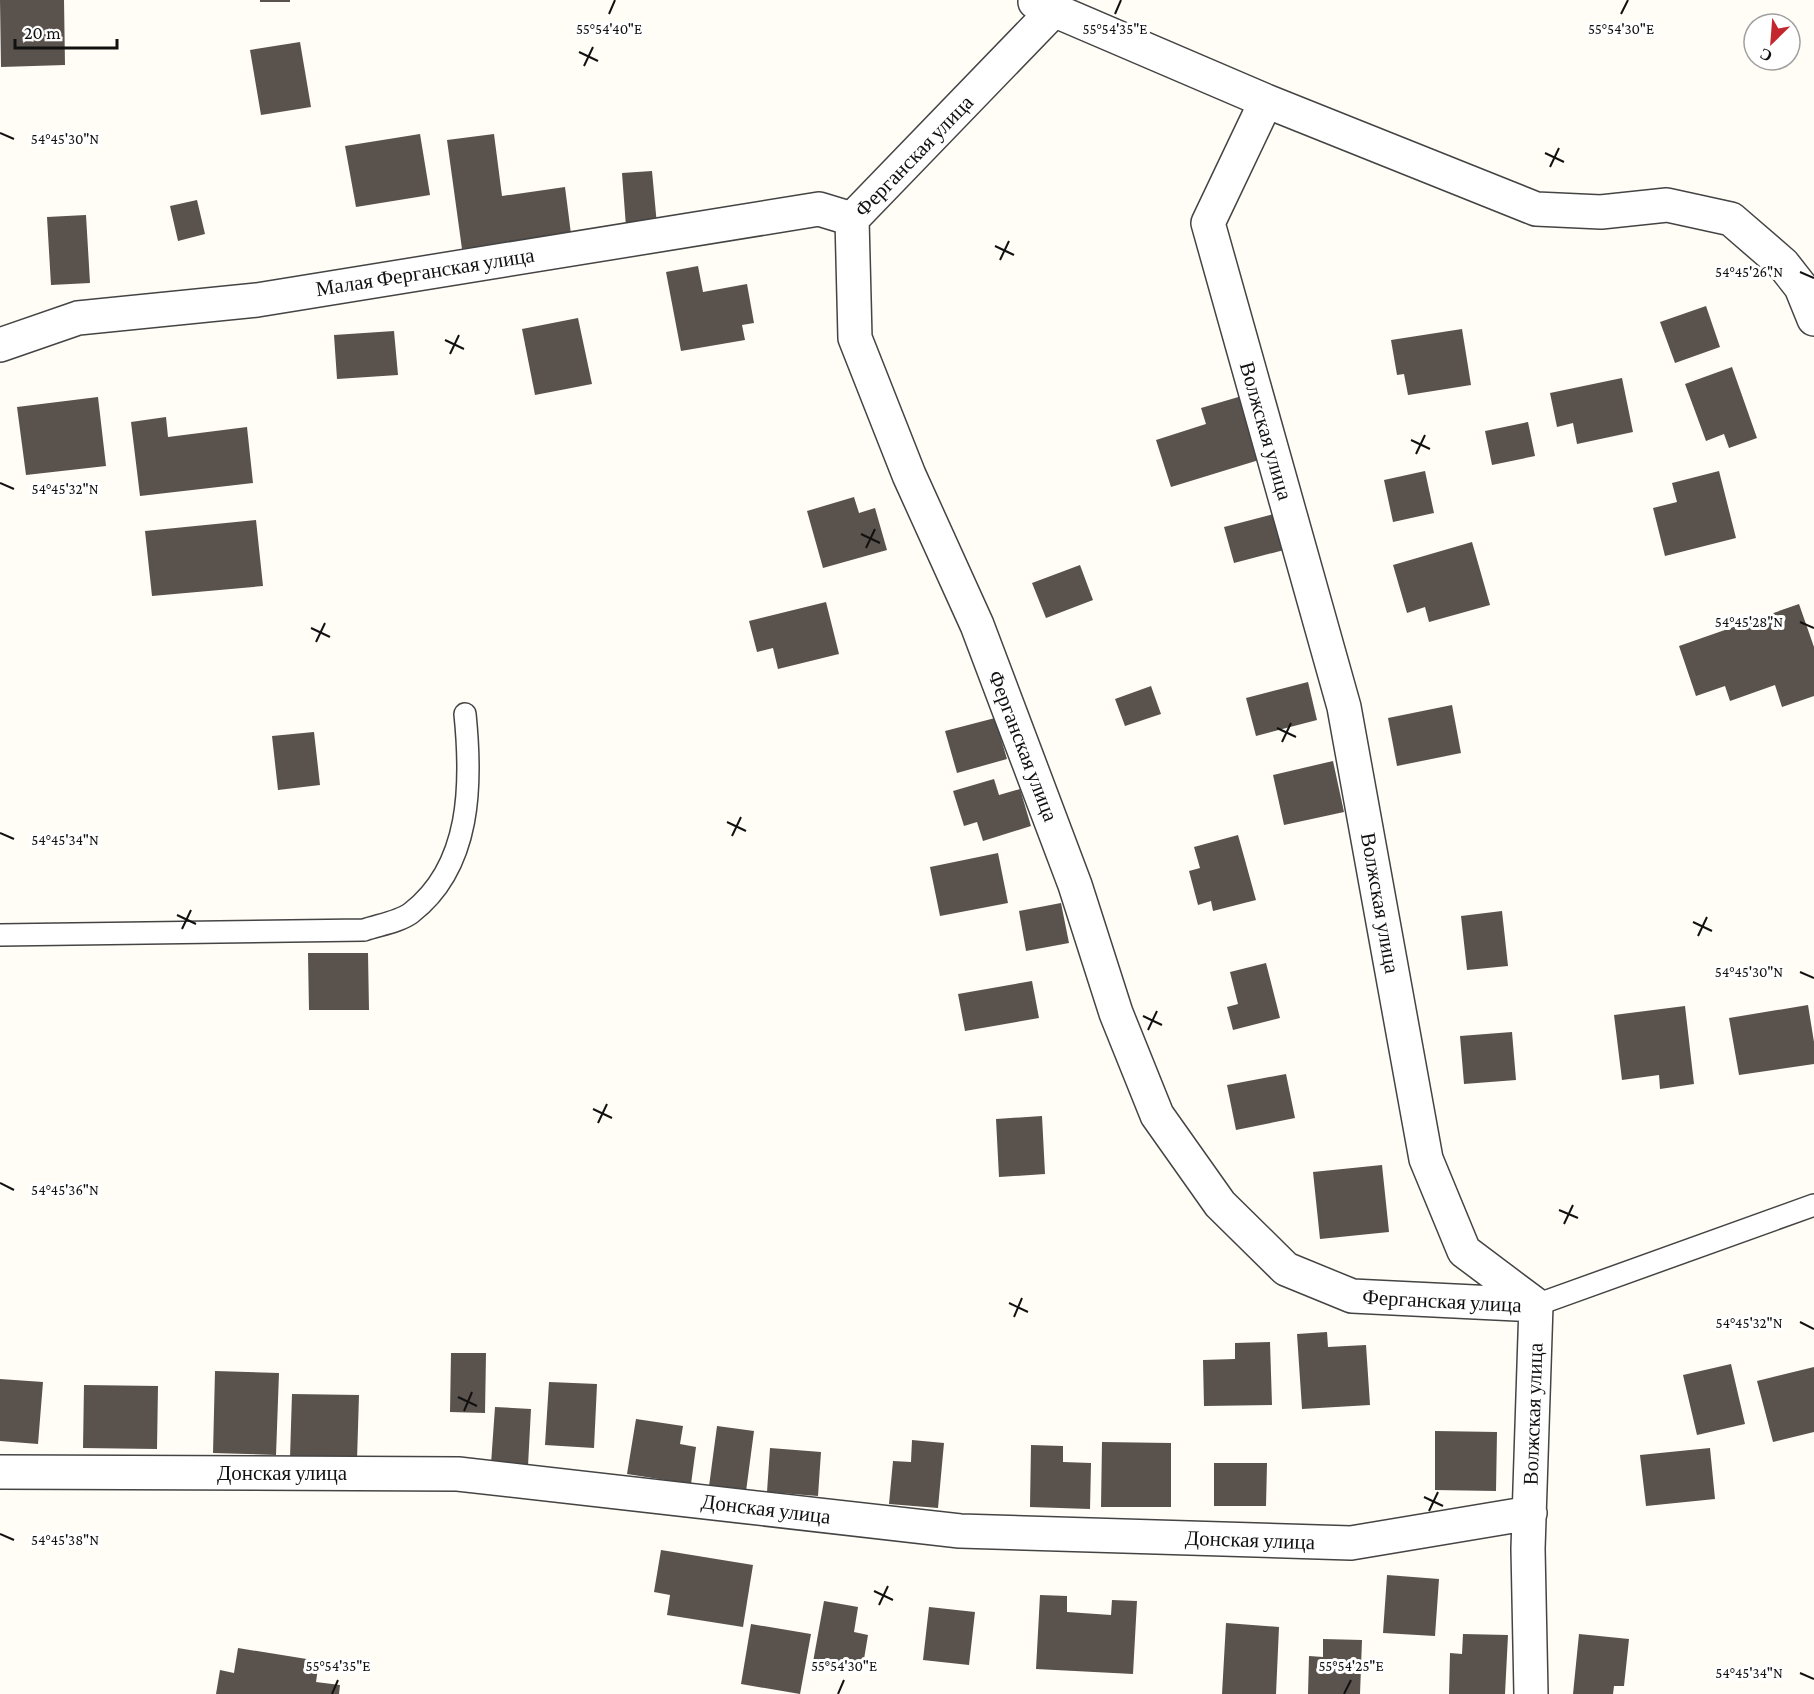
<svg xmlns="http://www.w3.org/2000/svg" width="1814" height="1694" viewBox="0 0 1814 1694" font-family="'Crimson Pro',serif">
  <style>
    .building { fill: #5a524d }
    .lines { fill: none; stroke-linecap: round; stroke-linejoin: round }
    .service-casing { stroke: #444; stroke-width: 24 }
    .minor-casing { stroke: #444; stroke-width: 36 }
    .service { stroke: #fff; stroke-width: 21 }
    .minor { stroke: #fff; stroke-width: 33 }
    .ticks { fill: none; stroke: #111; stroke-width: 2 }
    .labels { text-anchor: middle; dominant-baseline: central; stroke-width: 6; stroke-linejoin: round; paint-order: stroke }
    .street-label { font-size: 21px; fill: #111; stroke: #fff }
    .ticks-label { font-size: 15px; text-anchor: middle; fill: #111; stroke: #fff; stroke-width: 6; stroke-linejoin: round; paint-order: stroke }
  </style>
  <rect width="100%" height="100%" fill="#fffdf5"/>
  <!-- building -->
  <path class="building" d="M 0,0 L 64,0 L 65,65 L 1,67 Z
    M 260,0 L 290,0 L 290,2 L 260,2 Z
    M 300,42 L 311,107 L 261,115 L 250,50 Z
    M 420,134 L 430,195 L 356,207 L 345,146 Z
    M 494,134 L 502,196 L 565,187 L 571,234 L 462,249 L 447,140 Z
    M 652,171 L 657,225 L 626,227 L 622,173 Z
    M 197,200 L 205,234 L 178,241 L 170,206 Z
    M 86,215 L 90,283 L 51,285 L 47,217 Z
    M 698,266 L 703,292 L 747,284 L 754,323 L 742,325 L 745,340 L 681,351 L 666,272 Z
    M 1706,306 L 1720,347 L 1675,363 L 1660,322 Z
    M 578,318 L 592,384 L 535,395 L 522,329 Z
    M 1462,329 L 1471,385 L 1408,395 L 1404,374 L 1397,375 L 1391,340 Z
    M 394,331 L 398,375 L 337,379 L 334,335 Z
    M 1732,367 L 1757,438 L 1729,448 L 1724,434 L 1706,441 L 1685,384 Z
    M 1622,378 L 1633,432 L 1577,444 L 1573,423 L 1557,427 L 1550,393 Z
    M 1252,393 L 1272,456 L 1171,487 L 1156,440 L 1206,424 L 1201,408 Z
    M 98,397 L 106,466 L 26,475 L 17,407 Z
    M 166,417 L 168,437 L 247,427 L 253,483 L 140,496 L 131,422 Z
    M 1528,422 L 1535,456 L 1492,465 L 1485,431 Z
    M 1425,471 L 1434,513 L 1393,522 L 1384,480 Z
    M 1719,471 L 1736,538 L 1665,556 L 1653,508 L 1677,502 L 1672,483 Z
    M 854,497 L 859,513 L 875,508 L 887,550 L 823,568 L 807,511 Z
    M 1274,514 L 1284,550 L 1234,563 L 1224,527 Z
    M 256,520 L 263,586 L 152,596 L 145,531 Z
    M 1472,542 L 1490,605 L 1429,622 L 1425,607 L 1407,613 L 1393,565 Z
    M 1080,565 L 1093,600 L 1046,618 L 1032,583 Z
    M 826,602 L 839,654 L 778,669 L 773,648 L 757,652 L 749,621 Z
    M 1799,604 L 1814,647 L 1814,696 L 1782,707 L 1775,685 L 1730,701 L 1725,686 L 1696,696 L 1679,646 Z
    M 1308,682 L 1317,720 L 1256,736 L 1246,698 Z
    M 1151,686 L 1161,714 L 1125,726 L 1115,699 Z
    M 1452,705 L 1461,753 L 1397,766 L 1388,718 Z
    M 995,718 L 1007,759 L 957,773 L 945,731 Z
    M 314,732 L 320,785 L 278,790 L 272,736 Z
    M 1333,761 L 1344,812 L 1284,825 L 1273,775 Z
    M 994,779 L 999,795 L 1020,789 L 1031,826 L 983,841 L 977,822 L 964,826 L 953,791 Z
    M 1238,835 L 1256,900 L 1213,911 L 1211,901 L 1198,905 L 1189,871 L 1200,868 L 1194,847 Z
    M 998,853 L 1008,903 L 940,916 L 930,867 Z
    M 1061,903 L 1069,943 L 1026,951 L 1019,911 Z
    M 1502,911 L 1508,966 L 1467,970 L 1461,916 Z
    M 308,953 L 368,953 L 369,1010 L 309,1010 Z
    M 1266,963 L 1280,1018 L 1233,1030 L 1227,1007 L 1238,1004 L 1230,972 Z
    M 1032,981 L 1039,1018 L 965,1031 L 958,994 Z
    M 1808,1005 L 1814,1042 L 1814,1064 L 1739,1075 L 1729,1018 Z
    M 1685,1006 L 1694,1084 L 1660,1089 L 1659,1075 L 1622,1080 L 1614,1015 Z
    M 1512,1032 L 1516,1080 L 1464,1084 L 1460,1036 Z
    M 1286,1074 L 1295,1118 L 1236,1130 L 1227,1085 Z
    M 1042,1116 L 1045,1174 L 999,1177 L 996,1119 Z
    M 1382,1165 L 1389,1232 L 1320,1239 L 1313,1172 Z
    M 1327,1332 L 1328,1347 L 1366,1345 L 1370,1405 L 1302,1409 L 1297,1334 Z
    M 1270,1342 L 1272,1405 L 1204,1406 L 1203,1360 L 1235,1359 L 1235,1343 Z
    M 451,1353 L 486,1353 L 485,1413 L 450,1412 Z
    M 1731,1364 L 1745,1424 L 1697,1435 L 1683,1375 Z
    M 1814,1367 L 1814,1432 L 1773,1442 L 1757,1381 Z
    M 215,1371 L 279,1373 L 276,1455 L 213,1453 Z
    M 0,1379 L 43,1382 L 38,1444 L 0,1441 Z
    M 549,1382 L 597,1384 L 594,1448 L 545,1445 Z
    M 84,1385 L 158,1386 L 157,1449 L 83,1448 Z
    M 292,1394 L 359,1395 L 357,1460 L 290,1458 Z
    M 495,1407 L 531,1409 L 528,1466 L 491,1464 Z
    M 636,1419 L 683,1426 L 680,1444 L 696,1447 L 691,1484 L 627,1474 Z
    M 717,1426 L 754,1431 L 745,1499 L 708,1494 Z
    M 1435,1431 L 1497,1432 L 1496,1491 L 1435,1490 Z
    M 912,1440 L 944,1443 L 938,1508 L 889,1504 L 893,1461 L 911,1462 Z
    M 1102,1442 L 1171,1443 L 1171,1507 L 1101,1507 Z
    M 1031,1445 L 1063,1446 L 1063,1462 L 1091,1463 L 1090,1509 L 1030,1507 Z
    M 770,1448 L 821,1452 L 818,1496 L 767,1492 Z
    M 1710,1448 L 1715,1499 L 1646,1506 L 1640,1455 Z
    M 1214,1463 L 1267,1463 L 1266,1506 L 1214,1506 Z
    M 661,1550 L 753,1565 L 743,1627 L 667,1615 L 670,1595 L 654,1592 Z
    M 1387,1575 L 1439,1579 L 1435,1636 L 1383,1633 Z
    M 1040,1595 L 1067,1596 L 1067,1612 L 1111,1615 L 1112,1600 L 1137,1601 L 1133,1674 L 1036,1669 Z
    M 824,1601 L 858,1607 L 854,1632 L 868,1635 L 862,1671 L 813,1662 Z
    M 929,1607 L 975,1612 L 969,1665 L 923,1660 Z
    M 1226,1623 L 1279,1627 L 1276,1694 L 1222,1694 Z
    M 751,1624 L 811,1634 L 800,1694 L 741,1684 Z
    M 1463,1634 L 1508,1635 L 1505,1694 L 1449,1694 L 1450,1653 L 1462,1654 Z
    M 1579,1634 L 1629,1639 L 1624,1686 L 1614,1686 L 1613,1694 L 1573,1694 Z
    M 1323,1639 L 1362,1640 L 1360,1694 L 1308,1694 L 1309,1656 L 1323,1657 Z
    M 238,1648 L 319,1661 L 316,1682 L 340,1685 L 339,1694 L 216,1694 L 220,1670 L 234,1673 Z"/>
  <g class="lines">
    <!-- service casing -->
    <g class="service-casing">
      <path id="service" d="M 0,935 L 364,930 C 378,925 399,922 411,913 C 472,866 472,783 465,714
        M 1536,1305 L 1814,1205"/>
    </g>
    <!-- minor casing -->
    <g class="minor-casing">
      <path id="minor" d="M 1035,2 L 1266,101 L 1536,209 L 1601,212 L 1667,205 L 1731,219 L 1783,264 L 1801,287 L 1814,319
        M 1053,11 L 852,219 L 855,338 L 909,475 L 977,625 L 1075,885 L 1116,1013 L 1157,1115 L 1220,1204 L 1286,1269 L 1352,1296 L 1536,1305
        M 1266,101 L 1208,223 L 1344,707 L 1426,1159 L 1464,1251 L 1536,1305 L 1528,1549 L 1531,1694
        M 0,345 L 78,318 L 257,300 L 819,209 L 852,219
        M 0,1472 L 458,1474 L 960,1531 L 1351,1543 L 1530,1513"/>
    </g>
    <!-- service -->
    <use href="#service" class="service"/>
    <!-- minor -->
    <use href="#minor" class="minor"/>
  </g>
  <!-- ticks -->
  <path class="ticks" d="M 609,14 L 615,0M 1115,14 L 1121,0M 1621,14 L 1628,0M 579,52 L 598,61M 584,66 L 593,47M 0,133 L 14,139M 1545,153 L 1564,162M 1550,167 L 1559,148M 995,246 L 1014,255M 1000,260 L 1009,241M 1800,272 L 1814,278M 445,340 L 464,349M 450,354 L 459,335M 1411,440 L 1430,449M 1416,454 L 1425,435M 0,483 L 14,489M 861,534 L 880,543M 866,548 L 875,529M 1800,622 L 1814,628M 311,628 L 330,637M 316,642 L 325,623M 1277,728 L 1296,737M 1282,742 L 1291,723M 727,822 L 746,831M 0,833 L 14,839M 732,836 L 741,817M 177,915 L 196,924M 1693,922 L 1712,931M 182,929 L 191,910M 1698,936 L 1707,917M 1800,972 L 1814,978M 1143,1016 L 1162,1025M 1148,1030 L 1157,1011M 593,1109 L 612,1118M 598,1123 L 607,1104M 0,1183 L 14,1190M 1559,1210 L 1578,1218M 1564,1224 L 1573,1205M 1009,1303 L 1028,1312M 1014,1317 L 1022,1298M 1800,1322 L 1814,1329M 458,1397 L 477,1406M 464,1411 L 472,1392M 1424,1497 L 1443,1506M 1429,1511 L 1438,1492M 0,1534 L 14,1540M 874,1591 L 893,1600M 879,1605 L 888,1586M 1800,1673 L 1814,1679M 332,1694 L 338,1680M 838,1694 L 844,1680M 1344,1694 L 1351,1680"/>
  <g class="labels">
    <!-- street labels -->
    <g class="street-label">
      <text transform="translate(914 156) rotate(-46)">Ферганская улица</text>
      <text transform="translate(425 272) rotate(-9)">Малая Ферганская улица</text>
      <text transform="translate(1266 431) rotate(74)">Волжская улица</text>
      <text transform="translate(1023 746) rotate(69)">Ферганская улица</text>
      <text transform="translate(1380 903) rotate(80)">Волжская улица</text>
      <text transform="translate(1442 1301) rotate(3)">Ферганская улица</text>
      <text transform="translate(1533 1414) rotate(-88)">Волжская улица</text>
      <text x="282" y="1473">Донская улица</text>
      <text transform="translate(766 1509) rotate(7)">Донская улица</text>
      <text transform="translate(1250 1540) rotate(2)">Донская улица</text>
    </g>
  </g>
  <g class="ticks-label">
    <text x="609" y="34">55°54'40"E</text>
    <text x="1115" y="34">55°54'35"E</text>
    <text x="1621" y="34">55°54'30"E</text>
    <text x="65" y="144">54°45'30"N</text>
    <text x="1749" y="277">54°45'26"N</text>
    <text x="65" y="494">54°45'32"N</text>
    <text x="1749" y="627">54°45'28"N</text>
    <text x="65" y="845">54°45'34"N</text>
    <text x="1749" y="977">54°45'30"N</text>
    <text x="65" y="1195">54°45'36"N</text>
    <text x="1749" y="1328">54°45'32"N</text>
    <text x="65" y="1545">54°45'38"N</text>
    <text x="338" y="1671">55°54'35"E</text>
    <text x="844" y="1671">55°54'30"E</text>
    <text x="1351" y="1671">55°54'25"E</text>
    <text x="1749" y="1678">54°45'34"N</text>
  </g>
  <!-- north arrow -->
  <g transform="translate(1772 42) rotate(205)"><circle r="28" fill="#ffffff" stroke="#a0a0a0" stroke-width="1.5"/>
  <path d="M0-4.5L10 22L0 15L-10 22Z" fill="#c4262e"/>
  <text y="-9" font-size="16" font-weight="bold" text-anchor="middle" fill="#111111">С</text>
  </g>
  <!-- scale -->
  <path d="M15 39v9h102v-9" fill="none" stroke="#111111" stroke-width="3"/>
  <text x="24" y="39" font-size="18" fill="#111111" stroke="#ffffff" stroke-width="4.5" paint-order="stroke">20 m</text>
</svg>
